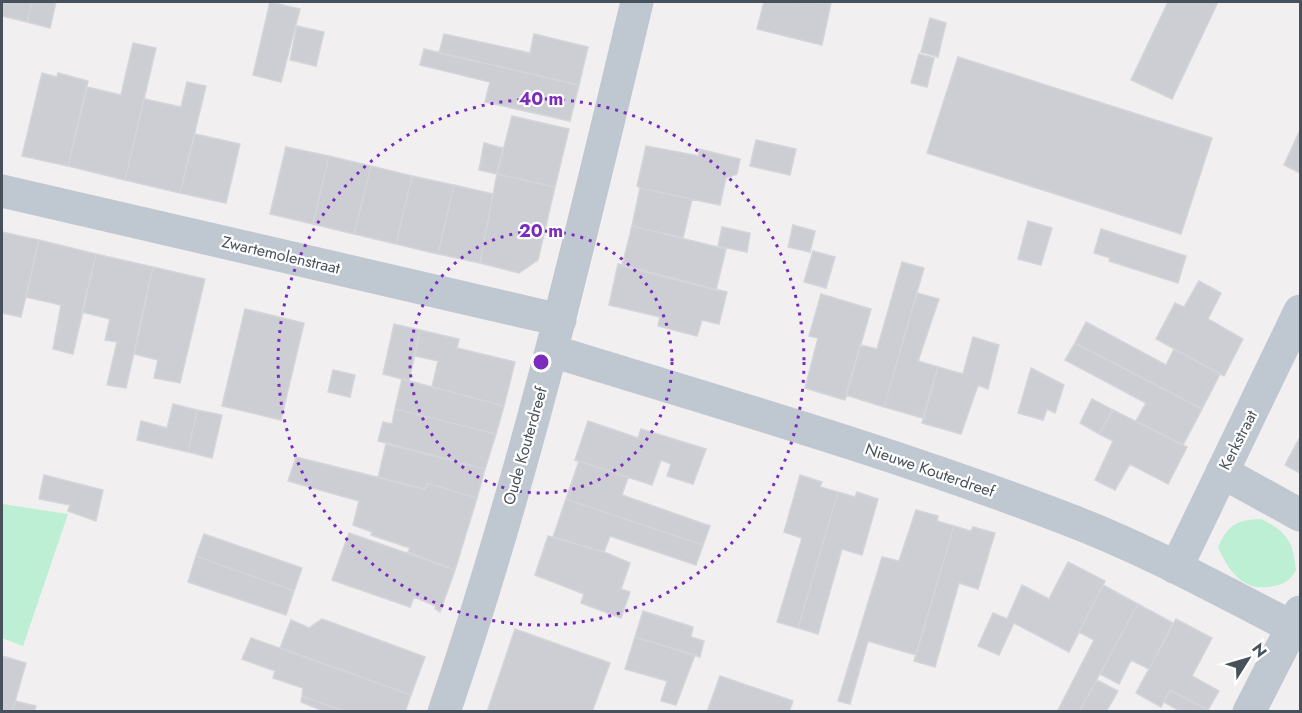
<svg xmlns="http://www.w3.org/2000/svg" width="1302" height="713" viewBox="0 0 1302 713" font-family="Jost,sans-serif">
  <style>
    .green { fill: #bdefd4 }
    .building { fill: #ccced4; stroke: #d3d5da; stroke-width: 1.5 }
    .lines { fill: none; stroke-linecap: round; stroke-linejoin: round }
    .street { stroke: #bfc8d1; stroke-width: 33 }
    .ring { fill: none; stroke: #7b2cbf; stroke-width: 3; stroke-dasharray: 3 6 }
    .labels { text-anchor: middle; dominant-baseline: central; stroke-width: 4.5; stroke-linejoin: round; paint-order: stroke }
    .street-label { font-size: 16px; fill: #47515c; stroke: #fff }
    .centre { fill: #7b2cbf; stroke: #fff; stroke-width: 3 }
    .ring-label { font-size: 18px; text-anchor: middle; font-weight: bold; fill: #7b2cbf; stroke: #fff; stroke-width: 4.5; stroke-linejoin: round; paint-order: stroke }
  </style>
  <rect width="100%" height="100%" fill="#f1efef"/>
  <!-- green -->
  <path class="green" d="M 2,504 L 68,514 L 23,646 L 2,638 Z
    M 1261,519 C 1287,532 1293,541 1296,570 C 1291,579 1285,584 1274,586 C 1244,593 1229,572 1218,547 C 1229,524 1236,520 1261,519 Z"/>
  <!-- building -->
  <path class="building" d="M 2,2 L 32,2 L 27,22 L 2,16 Z
    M 32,2 L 56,2 L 50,28 L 27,22 Z
    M 270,2 L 300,9 L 281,82 L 253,75 Z
    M 764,2 L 831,3 L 822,45 L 757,29 Z
    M 1168,2 L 1218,2 L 1172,99 L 1131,80 Z
    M 930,18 L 946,23 L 938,57 L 921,52 Z
    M 297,26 L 324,32 L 316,66 L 290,60 Z
    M 444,34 L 530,53 L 534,34 L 588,47 L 579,85 L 439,53 Z
    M 133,43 L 156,48 L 125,180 L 68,166 L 87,87 L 121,95 Z
    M 424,49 L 579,85 L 570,121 L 485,102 L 490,82 L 420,65 Z
    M 919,54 L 934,58 L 927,87 L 911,83 Z
    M 958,57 L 1212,138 L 1181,234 L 927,153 Z
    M 42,73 L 57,77 L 58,73 L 88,81 L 68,166 L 22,156 Z
    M 187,82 L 206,86 L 180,193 L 125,180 L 144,99 L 181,107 Z
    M 512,116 L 569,129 L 555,187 L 497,174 Z
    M 1300,130 L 1300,173 L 1284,165 Z
    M 195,134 L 240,144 L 226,203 L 180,193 Z
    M 756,140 L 796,149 L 790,175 L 750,166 Z
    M 484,143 L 503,148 L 497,174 L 479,170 Z
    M 646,146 L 699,156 L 699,149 L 740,159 L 737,174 L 726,178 L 720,205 L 640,188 L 637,186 Z
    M 286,147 L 329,156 L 313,224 L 270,214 Z
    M 329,156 L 371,166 L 354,234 L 313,224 Z
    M 371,166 L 412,176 L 396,244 L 354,234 Z
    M 497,174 L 555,187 L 538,260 L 519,273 L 480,263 Z
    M 412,176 L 454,185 L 438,254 L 396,244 Z
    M 454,185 L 493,194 L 480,263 L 438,254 Z
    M 640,188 L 692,199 L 683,238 L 632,226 Z
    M 1028,221 L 1052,228 L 1041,265 L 1018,259 Z
    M 793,225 L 815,231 L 810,252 L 788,247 Z
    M 632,226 L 726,249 L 716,290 L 622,266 Z
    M 722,227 L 750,233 L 747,252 L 718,246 Z
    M 1101,229 L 1186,256 L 1178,283 L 1109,261 L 1110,258 L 1094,253 Z
    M 2,232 L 39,240 L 21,317 L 2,313 Z
    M 39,240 L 96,254 L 73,354 L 53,349 L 61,305 L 26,297 Z
    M 813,251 L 835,257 L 826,288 L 804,282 Z
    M 96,254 L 153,267 L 126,388 L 107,385 L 117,342 L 105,340 L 110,319 L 82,312 Z
    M 902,262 L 924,268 L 884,407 L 846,395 L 860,345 L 877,349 Z
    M 618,264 L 727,292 L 719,324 L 702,320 L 697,336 L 658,326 L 660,317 L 609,305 Z
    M 153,267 L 205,279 L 180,383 L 154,378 L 158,360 L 134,354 Z
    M 1199,281 L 1221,293 L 1208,319 L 1243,339 L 1224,376 L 1156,339 L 1175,303 L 1184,307 Z
    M 917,293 L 939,299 L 918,361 L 938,367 L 923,418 L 884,407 Z
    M 821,294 L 871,309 L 845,400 L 805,388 L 818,338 L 809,336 Z
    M 245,309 L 304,323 L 281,420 L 222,406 Z
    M 1086,322 L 1166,365 L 1174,349 L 1220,374 L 1202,409 L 1075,343 Z
    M 394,324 L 420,330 L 409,381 L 383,374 Z
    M 420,330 L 459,339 L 457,348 L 515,362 L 504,406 L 432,387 L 438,361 L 415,356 Z
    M 973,337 L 999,345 L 988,389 L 978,385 L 961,434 L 922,423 L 938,367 L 963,374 Z
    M 1075,343 L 1202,409 L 1183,445 L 1136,421 L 1146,403 L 1065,360 Z
    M 1031,368 L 1064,385 L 1055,413 L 1047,409 L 1043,420 L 1018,413 Z
    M 333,370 L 355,375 L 350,397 L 328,392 Z
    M 402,379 L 504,406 L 496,434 L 395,409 Z
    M 1092,399 L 1113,410 L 1099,434 L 1080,423 Z
    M 173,404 L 197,410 L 188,452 L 137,440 L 141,421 L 167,428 Z
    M 395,409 L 496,434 L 485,469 L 378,441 L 383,422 L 392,424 Z
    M 197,410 L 222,415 L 212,458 L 188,452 Z
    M 1113,410 L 1187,447 L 1168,484 L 1130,464 L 1115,490 L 1095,480 L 1113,441 L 1099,434 Z
    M 588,421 L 638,438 L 641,429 L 706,449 L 693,484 L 667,476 L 671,464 L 661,460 L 652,485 L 575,460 Z
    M 1300,437 L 1300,473 L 1285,465 Z
    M 386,444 L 485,469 L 477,498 L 427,483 L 425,489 L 378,478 Z
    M 296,457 L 425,489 L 427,483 L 477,498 L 455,570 L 408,552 L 410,548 L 371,535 L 372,532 L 353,525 L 359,501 L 288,481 Z
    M 579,461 L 628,477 L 622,495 L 710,526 L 703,545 L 566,499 Z
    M 44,475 L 103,490 L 96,521 L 68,511 L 70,505 L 39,499 Z
    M 800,475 L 822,482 L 820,487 L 838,492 L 798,628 L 777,622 L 802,538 L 784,532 Z
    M 838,492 L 855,497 L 857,492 L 878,499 L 862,555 L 842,549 L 818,634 L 798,628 Z
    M 566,499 L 703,545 L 696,565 L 610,536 L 604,552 L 553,537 Z
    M 916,510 L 938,516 L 937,521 L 954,526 L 916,655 L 868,641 L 850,704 L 838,701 L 882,557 L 899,561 Z
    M 954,526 L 971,531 L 973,527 L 995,533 L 978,589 L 959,583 L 935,667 L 914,661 Z
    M 349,533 L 455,570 L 440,612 L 435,609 L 436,606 L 414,597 L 410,607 L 332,580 Z
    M 204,534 L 302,568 L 294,591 L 196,556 Z
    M 548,536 L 604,552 L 630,563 L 621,589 L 630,592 L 621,618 L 581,603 L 584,594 L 535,575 Z
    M 196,556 L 294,591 L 286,615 L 188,582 Z
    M 1068,562 L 1105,581 L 1069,652 L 1014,623 L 999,655 L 978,646 L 993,613 L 1007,619 L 1022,585 L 1049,599 Z
    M 1103,585 L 1138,604 L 1079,712 L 1057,712 L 1094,640 L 1079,632 Z
    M 1138,604 L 1173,623 L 1149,669 L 1131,660 L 1119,684 L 1100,674 Z
    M 643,611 L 693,627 L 691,637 L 704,641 L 700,657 L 635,637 Z
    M 322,619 L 425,657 L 411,695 L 280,648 L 291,620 L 309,628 Z
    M 1176,619 L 1212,638 L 1192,676 L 1219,691 L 1208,710 L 1170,690 L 1161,707 L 1136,693 Z
    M 515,629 L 610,663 L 592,712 L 487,712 Z
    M 635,637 L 695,655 L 676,705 L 661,701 L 667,681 L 625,669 Z
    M 251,638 L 411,695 L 405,712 L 346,712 L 302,696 L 303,688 L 273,678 L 275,671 L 242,659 Z
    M 2,656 L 26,663 L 12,712 L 2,712 Z
    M 720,676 L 793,701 L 789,712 L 707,712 Z
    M 1097,680 L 1118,691 L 1106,712 L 1079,712 Z
    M 1170,690 L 1208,710 L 1208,712 L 1181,712 L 1164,702 Z
    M 302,696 L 344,711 L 326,712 L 301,702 Z
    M 15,701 L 36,706 L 34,712 L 12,712 Z"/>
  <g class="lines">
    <!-- street -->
    <path class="street" d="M 2,191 L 560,320
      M 552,351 C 725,404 898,454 1067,519 C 1144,548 1218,589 1292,627
      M 1222,472 L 1300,515
      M 1176,568 L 1300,311
      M 444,712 C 524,479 580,240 637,2
      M 1249,712 L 1300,612"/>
  </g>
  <!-- distance rings -->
  <g class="ring">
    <circle cx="541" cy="362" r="131"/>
    <circle cx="541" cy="362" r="263"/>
  </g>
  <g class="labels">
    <!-- street labels -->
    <g class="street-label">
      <text transform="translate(281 255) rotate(13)">Zwartemolenstraat</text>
      <text transform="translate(1238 440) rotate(-63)">Kerkstraat</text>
      <text transform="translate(525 446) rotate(-74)">Oude Kouterdreef</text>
      <text transform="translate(930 470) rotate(19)">Nieuwe Kouterdreef</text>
    </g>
  </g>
  <circle cx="541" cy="362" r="9" class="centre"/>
  <g class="ring-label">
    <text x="541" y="105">40 m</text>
    <text x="541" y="237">20 m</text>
  </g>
  <!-- border -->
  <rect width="1302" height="713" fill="none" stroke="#47515c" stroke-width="6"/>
  <!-- north arrow -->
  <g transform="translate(1248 659) rotate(53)" stroke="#ffffff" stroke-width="4.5" paint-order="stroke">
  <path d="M0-4.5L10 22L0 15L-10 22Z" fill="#47515c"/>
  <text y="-9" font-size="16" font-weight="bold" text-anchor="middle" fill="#47515c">N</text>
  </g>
</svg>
